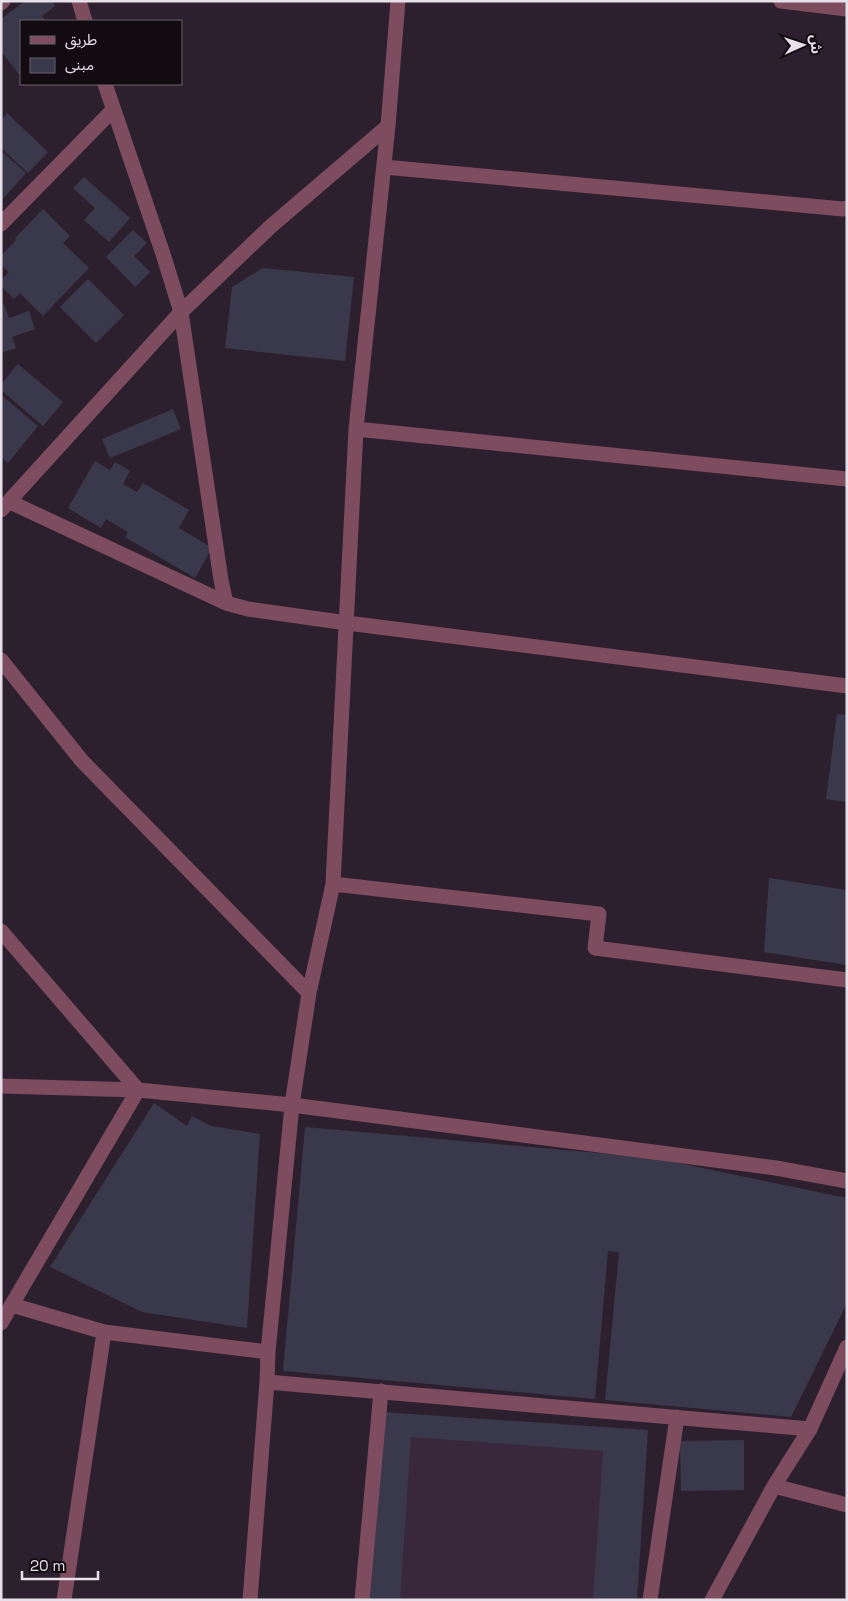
<svg xmlns="http://www.w3.org/2000/svg" width="848" height="1601" viewBox="0 0 848 1601" font-family="'Space Grotesk','Noto Sans Arabic',sans-serif">
  <style>
    .built { fill: #39283b }
    .building { fill: #3a394b }
    .lines { fill: none; stroke-linecap: round; stroke-linejoin: round }
    .minor { stroke: #7d4c5e; stroke-width: 15 }
  </style>
  <rect width="100%" height="100%" fill="#2d202e"/>
  <!-- built -->
  <path class="built" d="M 381,1412 L 605,1428 L 594,1600 L 369,1600 Z"/>
  <!-- building -->
  <path class="building" d="M 25,1 L 52,1 L 55,6 L 42,16 L 46,21 L 21,21 L 21,77 L 1,51 L 1,19 Z
    M 7,113 L 48,152 L 28,173 L 1,148 L 1,120 Z
    M 1,151 L 26,173 L 1,201 Z
    M 84,177 L 130,218 L 109,242 L 84,220 L 95,208 L 73,188 Z
    M 43,209 L 70,236 L 63,243 L 89,268 L 43,316 L 20,293 L 14,299 L 1,286 L 1,280 L 9,272 L 1,265 L 1,256 L 16,240 L 15,238 Z
    M 133,230 L 147,243 L 134,256 L 150,272 L 135,287 L 106,257 Z
    M 263,268 L 354,277 L 345,361 L 225,348 L 232,287 Z
    M 88,279 L 124,315 L 96,343 L 60,307 Z
    M 4,304 L 9,318 L 29,311 L 35,329 L 12,337 L 16,348 L 1,353 L 1,305 Z
    M 18,364 L 63,402 L 43,426 L 1,390 L 1,384 Z
    M 1,395 L 38,426 L 8,463 L 1,457 Z
    M 173,409 L 181,429 L 110,458 L 102,439 Z
    M 95,461 L 110,470 L 115,462 L 130,471 L 123,484 L 137,492 L 143,483 L 189,510 L 179,528 L 212,548 L 195,578 L 125,537 L 128,532 L 106,519 L 101,528 L 68,508 Z
    M 837,714 L 847,715 L 847,802 L 826,799 Z
    M 769,878 L 847,890 L 847,965 L 764,952 Z
    M 154,1103 L 187,1126 L 192,1116 L 211,1126 L 260,1134 L 247,1328 L 142,1312 L 50,1267 Z
    M 305,1127 L 654,1158 L 847,1198 L 847,1303 L 791,1417 L 605,1400 L 619,1252 L 608,1251 L 595,1399 L 283,1371 Z
    M 381,1412 L 648,1430 L 637,1600 L 593,1600 L 603,1451 L 411,1437 L 400,1600 L 369,1600 Z
    M 744,1440 L 744,1490 L 681,1491 L 680,1441 Z"/>
  <g class="lines">
    <!-- minor -->
    <path class="minor" d="M 79,1 L 85,21
      M 781,1 L 847,9
      M 1,3 L 3,1
      M 105,84 L 163,254 L 181,312 L 221,580 L 226,603 L 248,609 L 347,623 L 847,686
      M 384,167 L 843,209 L 847,208
      M 1,224 L 113,110
      M 356,429 L 847,479
      M 10,502 L 226,603
      M 1,510 L 181,312 L 270,227 L 388,126
      M 1,660 L 82,761 L 309,993
      M 333,884 L 599,914 L 595,948 L 847,980
      M 1,931 L 138,1090 L 1,1323
      M 1,1086 L 138,1090 L 292,1105 L 776,1168 L 847,1181
      M 12,1305 L 104,1332 L 268,1352
      M 267,1382 L 810,1429
      M 774,1486 L 847,1505
      M 64,1600 L 104,1332
      M 250,1600 L 267,1382 L 268,1352 L 292,1105 L 309,993 L 333,884 L 356,429 L 388,126 L 398,1
      M 362,1600 L 381,1391
      M 650,1600 L 677,1417
      M 712,1600 L 774,1486 L 810,1429 L 847,1347"/>
  </g>
  <!-- border -->
  <rect width="848" height="1601" fill="none" stroke="#e8e0e9" stroke-width="5"/>
  <!-- legend -->
  <rect x="20" y="20" width="162" height="65" fill="#120c12" stroke="#686168"/>
  <rect x="30" y="36" width="25" height="8" fill="#7d4c5e" stroke="#686168"/>
  <text x="65" y="45" font-size="15" fill="#e8e0e9">طريق</text>
  <rect x="30" y="58" width="25" height="15" fill="#3a394b" stroke="#686168"/>
  <text x="65" y="70" font-size="15" fill="#e8e0e9">مبنى</text>
  <!-- north arrow -->
  <g transform="translate(803 45) rotate(87)" stroke="#120c12" stroke-width="4" paint-order="stroke">
  <path d="M0-4L9 19L0 12L-9 19Z" fill="#e8e0e9"/>
  <text y="-8" font-size="14" font-weight="bold" text-anchor="middle" fill="#e8e0e9">ش</text>
  </g>
  <!-- scale -->
  <path d="M22 1571v8h76v-8" fill="none" stroke="#e8e0e9" stroke-width="2.5"/>
  <text x="30" y="1571" font-size="15" fill="#e8e0e9" stroke="#120c12" stroke-width="4" paint-order="stroke">20 m</text>
</svg>
